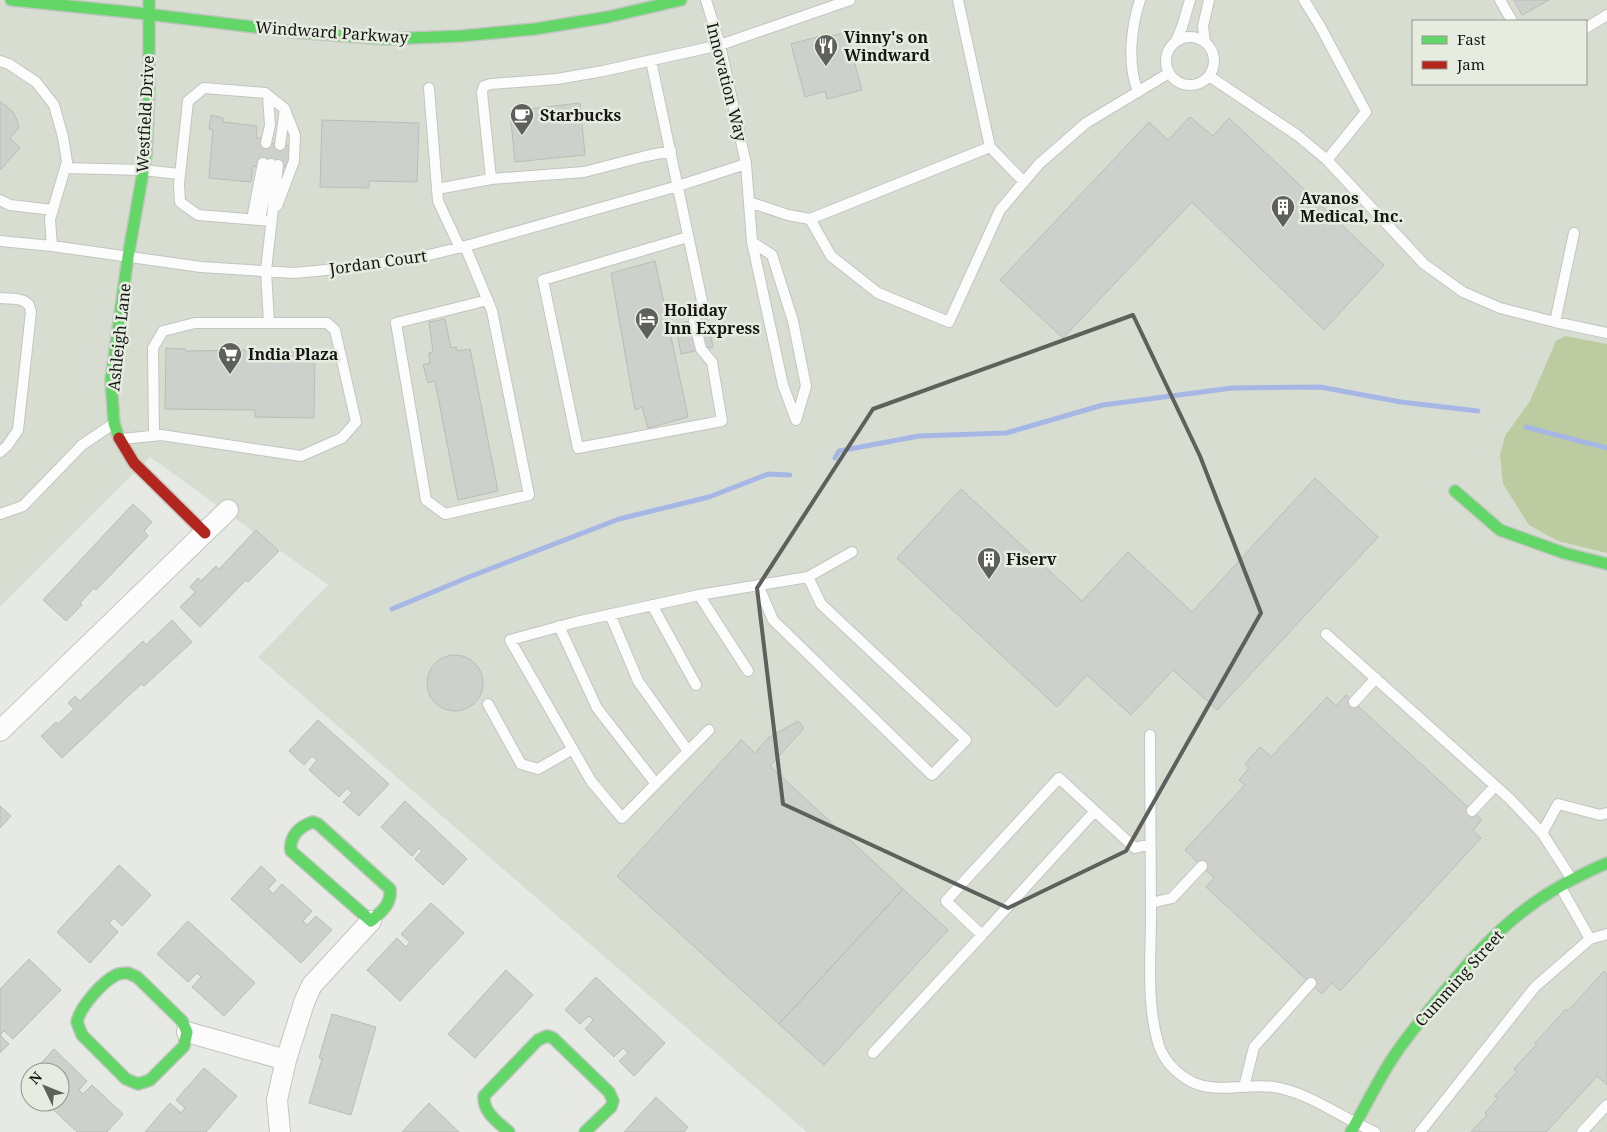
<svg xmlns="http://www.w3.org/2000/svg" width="1607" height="1132" viewBox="0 0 1607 1132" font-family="'Noto Serif',serif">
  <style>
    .built { fill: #d8ddd1; fill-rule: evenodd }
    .forest { fill: #bccba0 }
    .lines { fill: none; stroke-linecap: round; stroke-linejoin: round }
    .stream { stroke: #a7b7e5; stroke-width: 5 }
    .building { fill: #ced0cc; stroke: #babcb7 }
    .lane-casing { stroke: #c3c5c0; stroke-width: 12 }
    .street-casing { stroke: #c3c5c0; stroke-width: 22 }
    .fast-casing { stroke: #c3c5c0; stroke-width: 14 }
    .jam-casing { stroke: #c3c5c0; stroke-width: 14 }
    .lane { stroke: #fbfcfb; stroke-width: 10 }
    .street { stroke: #fbfcfb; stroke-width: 20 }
    .fast { stroke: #63d668; stroke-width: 11 }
    .jam { stroke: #b3261e; stroke-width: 11 }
    .marked { fill: none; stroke: #5e605c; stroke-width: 4; stroke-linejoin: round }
    .labels { text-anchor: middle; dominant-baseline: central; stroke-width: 5; stroke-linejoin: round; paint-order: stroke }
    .street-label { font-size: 16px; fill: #151613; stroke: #e7ece1 }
    .poi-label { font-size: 16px; font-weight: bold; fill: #151613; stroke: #e7ece1; text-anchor: start }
  </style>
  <rect width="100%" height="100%" fill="#e7e9e4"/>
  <!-- built -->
  <path class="built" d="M 0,0 L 1607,0 L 1607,1132 L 807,1132 L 258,657 L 328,585 L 150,457 L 0,607 ZM 1413,21 L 1586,21 L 1586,84 L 1413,84 Z"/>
  <!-- forest -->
  <path class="forest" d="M 1565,336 L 1607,344 L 1607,553 L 1558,541 L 1529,525 L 1503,484 L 1500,455 L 1505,436 L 1530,401 L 1556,341 Z"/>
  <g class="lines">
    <!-- stream -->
    <path class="stream" d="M 1526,427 L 1607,448
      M 835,458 L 839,451 L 919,436 L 1006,433 L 1103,405 L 1232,388 L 1320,387 L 1401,402 L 1478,411
      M 392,609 L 469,577 L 619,519 L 709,497 L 768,474 L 790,475"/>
  </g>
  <!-- building -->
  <path class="building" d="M 1514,0 L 1549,0 L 1522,15 Z
    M 846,32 L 862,90 L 827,99 L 825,91 L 805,97 L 791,44 L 824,35 L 825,38 Z
    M 0,101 L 13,112 L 17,120 L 19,128 L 10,138 L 20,148 L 0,170 Z
    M 580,103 L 585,155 L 515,162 L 510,111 Z
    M 211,115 L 223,118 L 223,122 L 257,126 L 256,138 L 262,138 L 262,142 L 293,146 L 289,167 L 260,162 L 259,167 L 253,166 L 251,182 L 209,178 L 213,130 L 209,129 Z
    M 1190,117 L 1213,136 L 1229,118 L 1384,265 L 1324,330 L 1192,202 L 1063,338 L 1000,280 L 1149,122 L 1168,140 Z
    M 322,120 L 419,123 L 417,182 L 369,181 L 369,188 L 320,187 Z
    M 655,261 L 688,417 L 648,428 L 642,407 L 635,410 L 611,273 Z
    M 707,318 L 713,347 L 681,354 L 675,324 Z
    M 445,319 L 451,348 L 456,347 L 457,351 L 470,349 L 498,491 L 458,500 L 435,381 L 428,383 L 423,365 L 430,363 L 429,353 L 433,352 L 429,322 Z
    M 166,348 L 185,349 L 185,351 L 260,350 L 260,352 L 298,352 L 298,350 L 315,350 L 314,418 L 255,417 L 255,410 L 165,409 Z
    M 1315,478 L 1378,537 L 1217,710 L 1173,670 L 1131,715 L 1087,675 L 1057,707 L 897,558 L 961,489 L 1082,601 L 1128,552 L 1192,612 Z
    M 133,504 L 152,522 L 144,531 L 148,536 L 96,590 L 94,588 L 80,603 L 82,605 L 66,621 L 43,600 Z
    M 256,530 L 279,551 L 248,582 L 246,580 L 200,627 L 180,607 L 195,592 L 190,587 L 198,578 L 201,581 L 216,566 L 219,569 Z
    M 172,620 L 192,642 L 144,686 L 141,684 L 62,758 L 41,736 L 56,722 L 58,724 L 74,709 L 68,703 L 75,696 L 80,701 L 143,641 L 146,645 Z
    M427 683a28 28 0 1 1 56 0a28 28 0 1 1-56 0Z
    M 1346,695 L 1482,820 L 1473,830 L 1481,838 L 1340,991 L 1332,983 L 1322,994 L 1206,887 L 1214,878 L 1185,850 L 1245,785 L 1239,780 L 1249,768 L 1245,764 L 1260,747 L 1271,757 L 1327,697 L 1336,706 Z
    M 318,720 L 389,784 L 359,816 L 343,802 L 352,793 L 347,788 L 339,797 L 309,770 L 317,760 L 312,756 L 304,765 L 289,751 Z
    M 798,721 L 804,728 L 770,766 L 903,889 L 779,1024 L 617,876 L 741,740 L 755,753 L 768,738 Z
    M 405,801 L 467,859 L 443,885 L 415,859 L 422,851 L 419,848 L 412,856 L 381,827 Z
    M 0,806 L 11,816 L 0,828 Z
    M 119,865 L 151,895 L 122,926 L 114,918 L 109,923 L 118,932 L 90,963 L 57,932 Z
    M 261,866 L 276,880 L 268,889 L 273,894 L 282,884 L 312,911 L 303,921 L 307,925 L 316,916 L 332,930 L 301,963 L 231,899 Z
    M 903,889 L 948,930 L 824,1065 L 779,1024 Z
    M 431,903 L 464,933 L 400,1001 L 367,970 L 397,938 L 406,947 L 410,942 L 401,934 Z
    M 188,921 L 255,983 L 224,1016 L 192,987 L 201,977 L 197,973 L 188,982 L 157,954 Z
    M 29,959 L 61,990 L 13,1039 L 4,1031 L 0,1035 L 9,1044 L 0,1053 L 0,989 Z
    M 506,970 L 533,995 L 475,1058 L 448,1034 Z
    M 1604,971 L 1607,974 L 1607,1085 L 1597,1076 L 1546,1132 L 1471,1132 L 1487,1115 L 1485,1113 L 1498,1098 L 1495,1096 L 1517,1072 L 1514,1069 L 1537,1044 L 1535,1043 L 1566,1009 L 1568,1011 Z
    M 596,977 L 665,1043 L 634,1076 L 619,1061 L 628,1053 L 623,1048 L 614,1057 L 585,1029 L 593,1020 L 589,1016 L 580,1024 L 565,1010 Z
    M 332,1014 L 376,1027 L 351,1115 L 309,1103 L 322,1059 L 319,1058 Z
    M 54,1049 L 87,1081 L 79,1090 L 83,1094 L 92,1085 L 123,1114 L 107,1132 L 77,1132 L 45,1102 L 60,1102 L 60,1072 L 33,1072 Z
    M 204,1068 L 237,1096 L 206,1132 L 145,1132 L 170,1103 L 181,1113 L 185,1108 L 176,1100 Z
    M 30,1075 L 30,1088 L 23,1082 Z
    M 656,1097 L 688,1127 L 684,1132 L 624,1132 Z
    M 429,1103 L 459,1132 L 402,1132 Z"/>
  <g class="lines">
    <!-- lane casing -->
    <g class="lane-casing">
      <path id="lane" d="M 706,0 L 720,45 L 746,164 L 752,242 L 783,385 L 796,420
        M 958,0 L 990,147 L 1024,182
        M 1304,0 L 1320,26 L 1366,112 L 1327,160
        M 1500,0 L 1512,21
        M 1586,28 L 1607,15
        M1166 61a24 24 0 1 1 48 0a24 24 0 1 1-48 0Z
        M 1176,41 L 1182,27 L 1190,0
        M 1205,42 L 1203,26 L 1209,0
        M 0,61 L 9,64 L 36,82 L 54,105 L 63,137 L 67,162 L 50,219 L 52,246
        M 651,61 L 702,301 L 694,320 L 701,349 L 712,362 L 722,421 L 578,448 L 543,280 L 688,237
        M 1209,76 L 1297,135 L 1327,160 L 1424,264 L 1463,292 L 1500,308 L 1555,322 L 1607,333
        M 429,88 L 438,201 L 460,248
        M 1138,92 C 1127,64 1131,28 1140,0
        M 266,143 L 270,125 L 268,96
        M 990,147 L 810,219 L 831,256 L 878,293 L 949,322 L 1000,210 L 1039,164 L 1086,123 L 1169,73
        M 65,168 L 143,170 L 179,174
        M 491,179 L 482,92 L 484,86 L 491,84 L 557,79 L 603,71 L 720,45 L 850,0
        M 437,189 L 491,179 L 584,172 L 646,156 L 671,151
        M 0,200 L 10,205 L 53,210
        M 749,202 L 788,215 L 810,219
        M 277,206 L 294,161 L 295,135 L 285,110
        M 252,219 L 263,163
        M 260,220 L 271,164
        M 271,221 L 198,215 L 180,202 L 179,184 L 188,101 L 204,88 L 265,93 L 285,109 L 280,145
        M 0,241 L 52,246 L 201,267 L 294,273 L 348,268 L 421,257 L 473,244 L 678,186 L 746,164
        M 752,242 L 772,255 L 793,321 L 806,386 L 796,420
        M 465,246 L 492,311 L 529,495 L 445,514 L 426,500 L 396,323 L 488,300
        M 0,298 L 17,299 L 24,301 L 29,305 L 31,312 L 18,430 L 7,446 L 0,452
        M 1555,322 L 1574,233
        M 269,323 L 266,270 L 278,165
        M 122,439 L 161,435 L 301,456 L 342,438 L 356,422 L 335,330 L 327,323 L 195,323 L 163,331 L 153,348 L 154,436
        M 0,514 L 23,506 L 82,445 L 113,424
        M 758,585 L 773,620 L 932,775 L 966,740 L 821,604 L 808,577
        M 699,595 L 748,671
        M 652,605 L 696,685
        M 610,614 L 638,681 L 688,751
        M 559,626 L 597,708 L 656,784
        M 1326,634 L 1510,799 L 1542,833 L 1571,878
        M 1354,702 L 1376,678
        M 488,704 L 521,764 L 538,769 L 573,749
        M 709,730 L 622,818 L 591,781 L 510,640 L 576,622 L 699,595 L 808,577 L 852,552
        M 1150,735 C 1150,795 1151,854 1151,914 C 1151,957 1146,1004 1159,1046 C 1165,1062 1177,1074 1192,1082 C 1217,1094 1248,1083 1274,1087 C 1311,1093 1341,1118 1375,1132
        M 1095,811 L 982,935 L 946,901 L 1059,778 L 1135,848 L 1150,844
        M 1472,811 L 1495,786
        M 1542,833 L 1558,804 L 1600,815 L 1607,813
        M 1560,886 L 1590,939
        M 1151,903 L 1172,898 L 1202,866
        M 873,1053 L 982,935
        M 1244,1087 L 1254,1047 L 1311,983
        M 1420,1132 L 1535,987 L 1590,939 L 1607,934
        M 1582,1132 L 1607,1105"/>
    </g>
    <!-- street casing -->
    <g class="street-casing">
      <path id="street" d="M 0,731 L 228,510
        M 187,1032 L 286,1060
        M 280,1132 L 277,1100 L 286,1060 L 305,1000 L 312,985 L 371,921"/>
    </g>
    <!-- fast casing -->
    <g class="fast-casing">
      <path id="fast" d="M 11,0 L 138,13 L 295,32 L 386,39 L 461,36 L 535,29 L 608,17 L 681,0
        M 119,438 L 114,423 L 111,380 L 128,257 L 146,155 L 149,90 L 149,0
        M 1455,491 L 1500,530 L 1564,553 L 1607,564
        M 313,822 L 318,824 L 390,889 C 392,904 381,912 371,921 L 291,851 C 289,836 300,826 313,822 Z
        M 128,973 L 137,977 L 182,1021 L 187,1032 L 184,1046 L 150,1080 L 138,1084 L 126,1079 L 82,1035 L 77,1022 C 80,1007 102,982 116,975 C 120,973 124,973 128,973 Z
        M 509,1132 C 498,1122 483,1113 484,1096 L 538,1040 L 547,1036 L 553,1038 L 609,1092 L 613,1101 L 611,1107 L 585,1132
        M 1351,1132 C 1365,1107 1378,1080 1394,1056 C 1412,1029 1434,1004 1455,979 C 1475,955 1497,931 1522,912 C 1548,891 1577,876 1607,863"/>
    </g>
    <!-- jam casing -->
    <g class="jam-casing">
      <path id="jam" d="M 119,438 L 134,463 L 205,533"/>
    </g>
    <!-- lane -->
    <use href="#lane" class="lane"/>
    <!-- street -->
    <use href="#street" class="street"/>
    <!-- fast -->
    <use href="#fast" class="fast"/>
    <!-- jam -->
    <use href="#jam" class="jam"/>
  </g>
  <!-- marked area -->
  <path class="marked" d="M 1133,315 L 1200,456 L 1261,613 L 1126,851 L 1008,908 L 783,804 L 757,588 L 873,409 Z"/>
  <!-- icons -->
  <defs>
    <g id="restaurant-pin" transform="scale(1.25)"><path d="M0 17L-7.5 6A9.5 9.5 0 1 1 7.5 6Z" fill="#5e605c" stroke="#e7ece1"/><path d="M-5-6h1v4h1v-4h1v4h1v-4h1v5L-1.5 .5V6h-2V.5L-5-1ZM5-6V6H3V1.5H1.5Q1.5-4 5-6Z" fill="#fff"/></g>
    <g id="cafe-pin" transform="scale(1.25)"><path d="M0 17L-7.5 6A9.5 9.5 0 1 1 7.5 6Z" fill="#5e605c" stroke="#e7ece1"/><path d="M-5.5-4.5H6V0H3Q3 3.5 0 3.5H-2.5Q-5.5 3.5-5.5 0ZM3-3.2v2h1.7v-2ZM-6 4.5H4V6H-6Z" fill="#fff"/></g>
    <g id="building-pin" transform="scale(1.25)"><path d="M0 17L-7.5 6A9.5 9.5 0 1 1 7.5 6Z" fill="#5e605c" stroke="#e7ece1"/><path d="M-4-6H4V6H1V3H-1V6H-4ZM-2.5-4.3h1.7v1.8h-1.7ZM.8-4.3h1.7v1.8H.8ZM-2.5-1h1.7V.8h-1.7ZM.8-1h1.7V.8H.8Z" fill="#fff"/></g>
    <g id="hotel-pin" transform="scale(1.25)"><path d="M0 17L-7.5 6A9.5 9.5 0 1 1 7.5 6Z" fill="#5e605c" stroke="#e7ece1"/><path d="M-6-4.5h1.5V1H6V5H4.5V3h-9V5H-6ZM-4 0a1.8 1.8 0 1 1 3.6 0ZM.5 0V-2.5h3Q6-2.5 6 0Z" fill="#fff"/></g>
    <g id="supermarket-pin" transform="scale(1.25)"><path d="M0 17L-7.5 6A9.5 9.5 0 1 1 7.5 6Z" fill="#5e605c" stroke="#e7ece1"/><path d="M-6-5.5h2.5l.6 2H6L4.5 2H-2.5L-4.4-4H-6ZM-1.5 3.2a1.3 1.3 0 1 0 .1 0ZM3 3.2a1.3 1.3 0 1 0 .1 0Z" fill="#fff"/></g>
  </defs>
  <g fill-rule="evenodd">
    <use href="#restaurant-pin" x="826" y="46"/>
    <use href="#cafe-pin" x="522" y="115"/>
    <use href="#building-pin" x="1283" y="207"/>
    <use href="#hotel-pin" x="647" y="319"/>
    <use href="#supermarket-pin" x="230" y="354"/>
    <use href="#building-pin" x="989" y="559"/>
  </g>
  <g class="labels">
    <!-- street labels -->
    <g class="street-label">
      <text transform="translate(332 32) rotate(4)">Windward Parkway</text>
      <text transform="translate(727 82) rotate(76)">Innovation Way</text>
      <text transform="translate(145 114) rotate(-87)">Westfield Drive</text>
      <text transform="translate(378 262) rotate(-8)">Jordan Court</text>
      <text transform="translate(119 337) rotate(-84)">Ashleigh Lane</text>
      <text transform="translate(1459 978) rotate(-48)">Cumming Street</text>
    </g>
    <!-- poi labels -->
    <g class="poi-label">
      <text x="844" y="37">Vinny's on<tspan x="844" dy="18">Windward</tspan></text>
      <text x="540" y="115">Starbucks</text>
      <text x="1300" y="198">Avanos<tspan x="1300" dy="18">Medical, Inc.</tspan></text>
      <text x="664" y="310">Holiday<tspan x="664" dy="18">Inn Express</tspan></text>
      <text x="248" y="354">India Plaza</text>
      <text x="1006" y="559">Fiserv</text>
    </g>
  </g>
  <!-- legend -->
  <rect x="1412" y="20" width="175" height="65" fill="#e7ece1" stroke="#93968f"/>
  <rect x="1422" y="36" width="25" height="8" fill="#63d668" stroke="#93968f"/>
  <text x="1457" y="45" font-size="15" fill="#151613">Fast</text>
  <rect x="1422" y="61" width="25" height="8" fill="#b3261e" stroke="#93968f"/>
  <text x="1457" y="70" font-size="15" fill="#151613">Jam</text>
  <!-- north arrow -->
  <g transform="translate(45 1087) rotate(313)"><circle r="24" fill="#e7ece1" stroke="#93968f"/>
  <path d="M0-4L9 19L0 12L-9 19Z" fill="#5e605c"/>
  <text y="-8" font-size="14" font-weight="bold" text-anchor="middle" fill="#151613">N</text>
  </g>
</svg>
